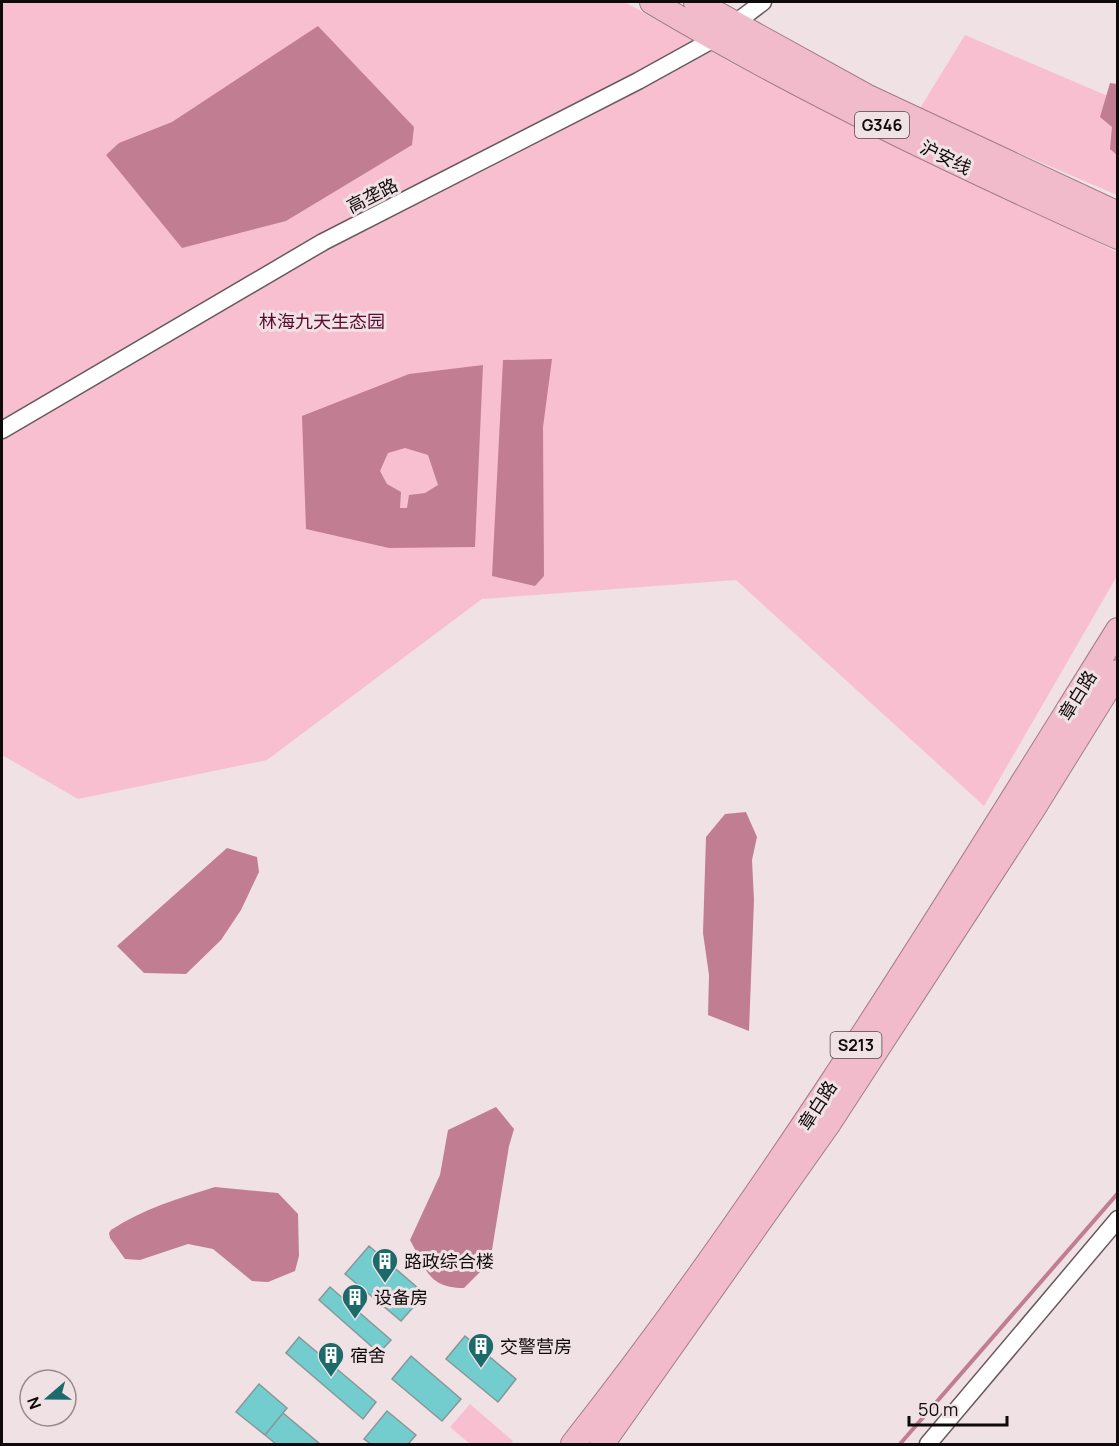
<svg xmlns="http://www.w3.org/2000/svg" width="1119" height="1446" viewBox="0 0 1119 1446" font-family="Manrope,'Noto Sans SC',sans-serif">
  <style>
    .green { fill: #f8bfd0 }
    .water { fill: #c17e93; fill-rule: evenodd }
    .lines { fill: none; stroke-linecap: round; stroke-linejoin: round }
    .stream { stroke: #c17e93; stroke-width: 4 }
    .building { fill: #73cdcf; stroke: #879797; stroke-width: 1.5 }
    .minor-casing { stroke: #685b5f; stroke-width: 19 }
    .highway-casing { stroke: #a27d88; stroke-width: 26 }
    .minor { stroke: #fff; stroke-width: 16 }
    .highway { stroke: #f1bbcb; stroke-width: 24 }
    .labels { text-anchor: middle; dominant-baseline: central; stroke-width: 6; stroke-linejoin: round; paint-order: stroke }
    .shield { fill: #f0e1e5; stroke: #524a4c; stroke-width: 1.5 }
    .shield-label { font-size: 16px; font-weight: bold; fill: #0f0a0b }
    .street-label { font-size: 18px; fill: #0f0a0b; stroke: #f0e1e5 }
    .park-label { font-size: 18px; fill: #5c0a30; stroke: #f0e1e5 }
    .poi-label { font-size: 18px; fill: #0f0a0b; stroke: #f0e1e5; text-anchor: start }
  </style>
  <rect width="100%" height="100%" fill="#f0e1e5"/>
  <!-- green -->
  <path class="green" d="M 2,2 L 625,2 L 731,63 L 1117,252 L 1117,576 L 984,806 L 736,580 L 482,599 L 267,760 L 78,799 L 2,755 Z
    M 965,35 L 1117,100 L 1117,195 L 919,110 Z
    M 470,1404 L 513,1441 L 510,1444 L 470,1444 L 450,1427 Z"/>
  <!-- water -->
  <path class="water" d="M 318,26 L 414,127 L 412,145 L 286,221 L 182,248 L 106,155 L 119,143 L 172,122 Z
    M 1110,83 L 1117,84 L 1117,155 L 1110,149 L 1112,127 L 1100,117 Z
    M 552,359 L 543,427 L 544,576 L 535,586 L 492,576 L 503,360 Z
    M 483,365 L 475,547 L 389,548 L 306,529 L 302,416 L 409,374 ZM 405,448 L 428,455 L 438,485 L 425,493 L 409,495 L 407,508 L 400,508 L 401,492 L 387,484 L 380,471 L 388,453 Z
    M 746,812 L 757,837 L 752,860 L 754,900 L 749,1031 L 708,1015 L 709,975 L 703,933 L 706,837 L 725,814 Z
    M 227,848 L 257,857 L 259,872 L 241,910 L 221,940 L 186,974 L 144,973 L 117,946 Z
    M 496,1107 L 514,1129 L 509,1146 L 490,1262 L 464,1288 C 427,1288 426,1268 410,1240 L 440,1175 L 448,1130 Z
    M 215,1187 L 278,1193 L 298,1214 L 299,1256 L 295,1271 L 268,1282 L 252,1281 L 213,1249 L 188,1244 L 140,1260 L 125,1259 L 110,1238 L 109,1233 L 111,1230 C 143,1209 179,1198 215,1187 Z"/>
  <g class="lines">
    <!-- stream -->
    <path class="stream" d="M 900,1444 L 1118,1193"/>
  </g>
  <!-- building -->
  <path class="building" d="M 369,1246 L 425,1294 L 401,1321 L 345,1274 Z
    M 330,1287 L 391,1340 L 379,1353 L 319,1300 Z
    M 465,1336 L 516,1379 L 498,1402 L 446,1359 Z
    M 299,1337 L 376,1402 L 363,1419 L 286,1353 Z
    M 411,1356 L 461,1399 L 442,1421 L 392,1379 Z
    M 259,1384 L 287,1408 L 265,1435 L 236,1412 Z
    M 387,1411 L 416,1435 L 408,1444 L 371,1444 L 364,1439 Z
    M 283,1413 L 320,1444 L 276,1444 L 265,1435 Z"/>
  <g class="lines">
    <!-- minor casing -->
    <g class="minor-casing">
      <path id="minor" d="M 2,430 L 323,242 L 638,81 L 714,39 L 763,2
        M 928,1444 L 1118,1219"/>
    </g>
    <!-- highway casing -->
    <g class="highway-casing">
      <path id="highway" d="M 652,2 C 800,90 960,166 1118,237
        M 696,2 L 866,96 L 1118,214
        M 573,1444 C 775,1188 945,907 1118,630
        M 602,1444 L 829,1123 L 1033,809 L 1118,672"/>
    </g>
    <!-- minor -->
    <use href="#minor" class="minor"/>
    <!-- highway -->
    <use href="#highway" class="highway"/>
  </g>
  <!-- icons -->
  <defs>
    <g id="building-pin" transform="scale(1.35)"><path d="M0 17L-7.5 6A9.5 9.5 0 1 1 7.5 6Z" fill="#1d6a6b" stroke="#f0e1e5"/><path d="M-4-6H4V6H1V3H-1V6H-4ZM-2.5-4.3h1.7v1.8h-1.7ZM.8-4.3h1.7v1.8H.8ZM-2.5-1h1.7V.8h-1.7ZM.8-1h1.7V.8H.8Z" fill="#fff"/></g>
  </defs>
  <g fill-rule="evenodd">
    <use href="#building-pin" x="385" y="1261"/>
    <use href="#building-pin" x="355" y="1297"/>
    <use href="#building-pin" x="481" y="1346"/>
    <use href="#building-pin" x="331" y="1355"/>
  </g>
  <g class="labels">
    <!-- shield labels -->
    <g class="shield">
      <rect x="855" y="112" width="54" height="26" rx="4.5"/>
      <rect x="830.5" y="1032" width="51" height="26" rx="4.5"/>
    </g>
    <g class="shield-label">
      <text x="882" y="125">G346</text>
      <text x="856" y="1045">S213</text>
    </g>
    <!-- street labels -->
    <g class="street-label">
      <text transform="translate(946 157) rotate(26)">沪安线</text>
      <text transform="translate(372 195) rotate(-27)">高垄路</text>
      <text transform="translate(1077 695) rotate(-58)">章白路</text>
      <text transform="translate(817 1105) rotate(-57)">章白路</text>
    </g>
    <!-- park labels -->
    <g class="park-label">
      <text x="322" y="321">林海九天生态园</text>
    </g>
    <!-- poi labels -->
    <g class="poi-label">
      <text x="404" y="1261">路政综合楼</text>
      <text x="374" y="1297">设备房</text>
      <text x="500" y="1346">交警营房</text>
      <text x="350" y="1355">宿舍</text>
    </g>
  </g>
  <!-- border -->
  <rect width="1119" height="1446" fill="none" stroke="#0f0a0b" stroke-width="6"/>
  <!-- north arrow -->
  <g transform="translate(48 1398) rotate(250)"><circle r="28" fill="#f0e1e5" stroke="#968b8e" stroke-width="1.5"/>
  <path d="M0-4.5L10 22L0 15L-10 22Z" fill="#1d6a6b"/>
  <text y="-9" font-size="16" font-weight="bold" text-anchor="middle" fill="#0f0a0b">N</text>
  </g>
  <!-- scale -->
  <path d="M909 1416v9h98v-9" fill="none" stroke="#0f0a0b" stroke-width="3"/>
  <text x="918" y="1416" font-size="18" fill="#0f0a0b" stroke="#f0e1e5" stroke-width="4.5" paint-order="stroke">50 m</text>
</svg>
